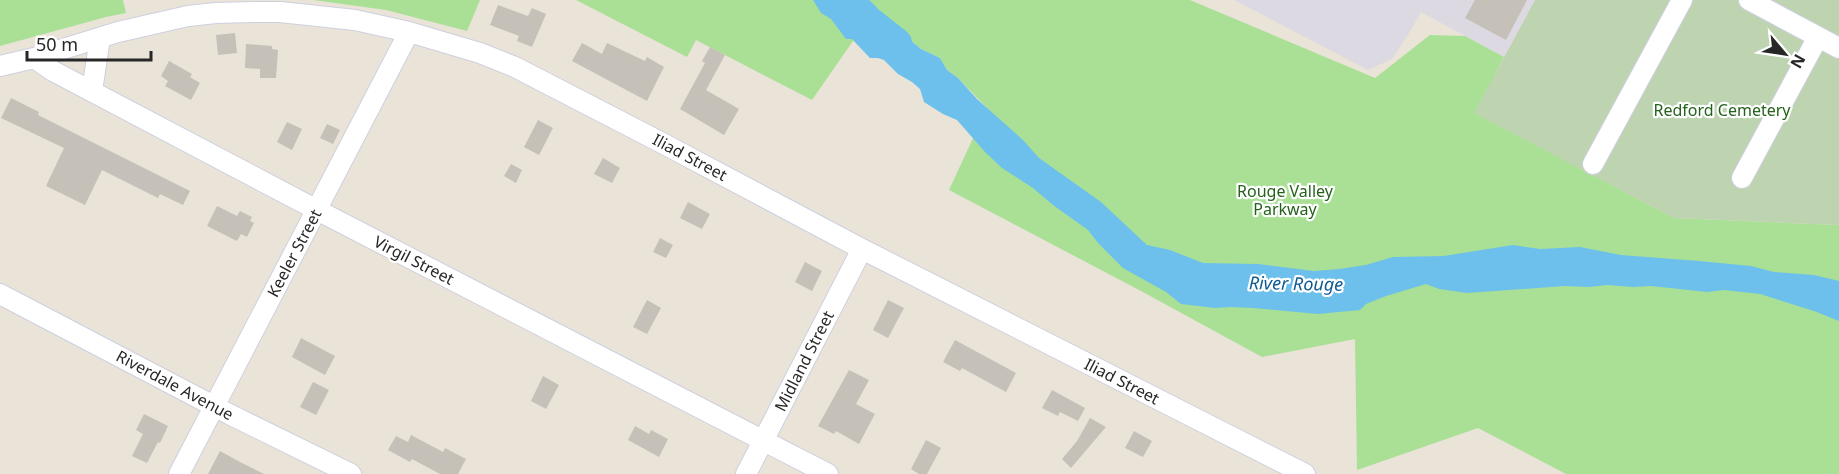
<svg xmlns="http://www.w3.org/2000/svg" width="1839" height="474" viewBox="0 0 1839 474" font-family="'Noto Sans',sans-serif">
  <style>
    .industrial { fill: #dcd9e2 }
    .green { fill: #a9e095 }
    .cemetery { fill: #bed3b0 }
    .water { fill: #6cc0eb }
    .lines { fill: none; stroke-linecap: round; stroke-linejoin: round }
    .river { stroke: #6cc0eb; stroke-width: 30 }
    .building { fill: #c5c0b8 }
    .minor-casing { stroke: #ced0e0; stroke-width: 22 }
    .minor { stroke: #fff; stroke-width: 20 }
    .labels { text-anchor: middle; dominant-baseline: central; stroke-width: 4.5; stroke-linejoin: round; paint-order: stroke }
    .park-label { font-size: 16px; fill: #24611a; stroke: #fff }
    .street-label { font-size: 16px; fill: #272727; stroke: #fff }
    .water-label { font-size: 18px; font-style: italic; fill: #105b92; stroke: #fff }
  </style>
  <rect width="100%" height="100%" fill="#eae3d8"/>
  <!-- industrial -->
  <path class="industrial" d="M 1234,0 L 1535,0 L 1504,57 L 1421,12 L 1411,30 L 1392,59 L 1368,70 Z"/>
  <!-- green -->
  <path class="green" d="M 0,0 L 123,0 L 126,13 L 106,17 L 0,46 Z
    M 313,0 L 480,0 L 467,31 L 386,10 Z
    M 576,0 L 1190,0 L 1375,78 L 1430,35 L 1465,36 L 1504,57 L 1475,113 L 1674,218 L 1839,225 L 1839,474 L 1566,474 L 1478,428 L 1357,470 L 1355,339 L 1262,357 L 1141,291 L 949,190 L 987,108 L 958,78 L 947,70 L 940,58 L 921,49 L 897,29 L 871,15 L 812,100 L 696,40 L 687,57 Z"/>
  <!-- cemetery -->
  <path class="cemetery" d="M 1535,0 L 1839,0 L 1839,225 L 1674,218 L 1474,113 Z"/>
  <!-- water -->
  <path class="water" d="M 813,0 L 842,0 L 852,12 L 866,18 L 897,29 L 921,49 L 940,58 L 947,70 L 958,78 L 977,99 L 1023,140 L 1039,158 L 1101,202 L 1147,245 L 1170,250 L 1203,263 L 1258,264 L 1314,271 L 1339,269 L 1366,265 L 1393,257 L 1444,256 L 1513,245 L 1540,249 L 1580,247 L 1621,255 L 1699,261 L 1751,266 L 1774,272 L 1814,275 L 1839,281 L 1839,321 L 1814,311 L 1760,294 L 1724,290 L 1707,292 L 1651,286 L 1633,287 L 1607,285 L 1589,287 L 1565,286 L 1467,293 L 1439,289 L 1426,284 L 1386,296 L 1366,304 L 1360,310 L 1318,314 L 1253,308 L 1231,307 L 1215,308 L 1181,304 L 1166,292 L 1123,268 L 1098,243 L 1088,230 L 1053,205 L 1033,188 L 1002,168 L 985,152 L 957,120 L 943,114 L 924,102 L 920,89 L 912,82 L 898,74 L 884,60 L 878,58 L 870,58 L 852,39 L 846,39 L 831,19 L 821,13 Z"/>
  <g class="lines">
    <!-- river -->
    <path class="river" d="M 848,0 L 869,21 L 897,43"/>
  </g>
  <!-- building -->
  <path class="building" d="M 1475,0 L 1527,0 L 1506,40 L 1465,18 Z
    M 498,5 L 528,16 L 532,8 L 546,14 L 532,47 L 517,41 L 519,36 L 490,25 Z
    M 235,33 L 237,53 L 218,55 L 216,35 Z
    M 582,43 L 602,54 L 607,43 L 645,61 L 647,57 L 664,67 L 647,101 L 572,61 Z
    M 246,44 L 272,46 L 272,49 L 278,50 L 276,78 L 260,78 L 260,69 L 245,68 Z
    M 710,47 L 725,55 L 706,90 L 739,109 L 724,135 L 680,109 L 705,63 L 702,61 Z
    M 169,61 L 192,74 L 190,77 L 200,83 L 191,100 L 165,86 L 168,81 L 161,76 Z
    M 11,98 L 39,112 L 38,115 L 190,191 L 183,205 L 160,194 L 158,198 L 102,170 L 85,205 L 46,186 L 64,148 L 1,118 Z
    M 538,120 L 553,128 L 539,155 L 524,147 Z
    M 287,122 L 302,129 L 292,150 L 277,142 Z
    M 327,124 L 340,130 L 333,144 L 320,138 Z
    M 603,158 L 620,168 L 612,183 L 594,174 Z
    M 511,164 L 522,170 L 516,183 L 504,176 Z
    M 688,202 L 710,214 L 702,229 L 680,218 Z
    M 217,206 L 237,216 L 240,211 L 252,217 L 250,221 L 254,223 L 247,237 L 241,234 L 237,241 L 207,226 Z
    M 660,238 L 673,245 L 666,258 L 653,252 Z
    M 805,262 L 822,271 L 812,291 L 795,282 Z
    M 647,300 L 661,308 L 647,334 L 633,327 Z
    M 888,300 L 904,308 L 888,338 L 873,330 Z
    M 301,338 L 335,356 L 325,375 L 292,357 Z
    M 955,340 L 1016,373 L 1006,392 L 962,368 L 960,371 L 943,362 Z
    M 849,370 L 869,380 L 856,404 L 875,414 L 859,444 L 836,431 L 834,434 L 818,426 Z
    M 543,376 L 559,385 L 546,409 L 531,401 Z
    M 313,382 L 329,390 L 316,415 L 300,407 Z
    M 1052,390 L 1085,408 L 1078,421 L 1060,412 L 1058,416 L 1042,408 Z
    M 144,414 L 168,426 L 160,443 L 158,442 L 147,463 L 132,456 L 143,434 L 136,430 Z
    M 1090,418 L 1106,427 L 1071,468 L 1062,459 L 1077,441 Z
    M 635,426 L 649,434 L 651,430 L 668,439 L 659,457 L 628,440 Z
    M 1134,431 L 1152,441 L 1143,457 L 1125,448 Z
    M 411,435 L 443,452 L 445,448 L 466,459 L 458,474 L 440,474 L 412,459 L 410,462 L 388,450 L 396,436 L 408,442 Z
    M 926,440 L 941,448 L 927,474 L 919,474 L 911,469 Z
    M 220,451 L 240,462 L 264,474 L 208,474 Z"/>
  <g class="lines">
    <!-- minor casing -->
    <g class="minor-casing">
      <path id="minor" d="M 1749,0 L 1839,48
        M 34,58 L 118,32 L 188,16 L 216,13 L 252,12 L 280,12 L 355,20 L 409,32 L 480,53 L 515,67 L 664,144 L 862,249 L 1305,474
        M 0,66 L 34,58 L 53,71 L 317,210 L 828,474
        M 92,91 L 100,38
        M 1593,164 L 1682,0
        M 1742,178 L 1818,37
        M 0,294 L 229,414 L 351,474
        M 179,474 L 409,32
        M 746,474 L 862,249"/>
    </g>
    <!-- minor -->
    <use href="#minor" class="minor"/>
  </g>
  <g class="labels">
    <!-- park labels -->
    <g class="park-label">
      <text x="1722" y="110">Redford Cemetery</text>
      <text x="1285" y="191">Rouge Valley<tspan x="1285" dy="18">Parkway</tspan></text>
    </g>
    <!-- street labels -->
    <g class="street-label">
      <text transform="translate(690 157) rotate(28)">Iliad Street</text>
      <text transform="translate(294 253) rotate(-62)">Keeler Street</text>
      <text transform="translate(414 260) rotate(27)">Virgil Street</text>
      <text transform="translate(804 361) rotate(-63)">Midland Street</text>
      <text transform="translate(1122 381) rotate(27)">Iliad Street</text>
      <text transform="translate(175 385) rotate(28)">Riverdale Avenue</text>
    </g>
    <!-- water labels -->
    <g class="water-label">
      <text transform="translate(1296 283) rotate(1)">River Rouge</text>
    </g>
  </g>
  <!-- north arrow -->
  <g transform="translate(1785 54) rotate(119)" stroke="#ffffff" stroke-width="4.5" paint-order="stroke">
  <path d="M0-4.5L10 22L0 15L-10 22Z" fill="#272727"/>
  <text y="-9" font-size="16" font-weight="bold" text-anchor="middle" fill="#272727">N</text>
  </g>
  <!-- scale -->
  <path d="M27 51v9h124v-9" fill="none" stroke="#272727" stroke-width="3"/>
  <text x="36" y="51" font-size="18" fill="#272727" stroke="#ffffff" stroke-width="4.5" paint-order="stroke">50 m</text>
</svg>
